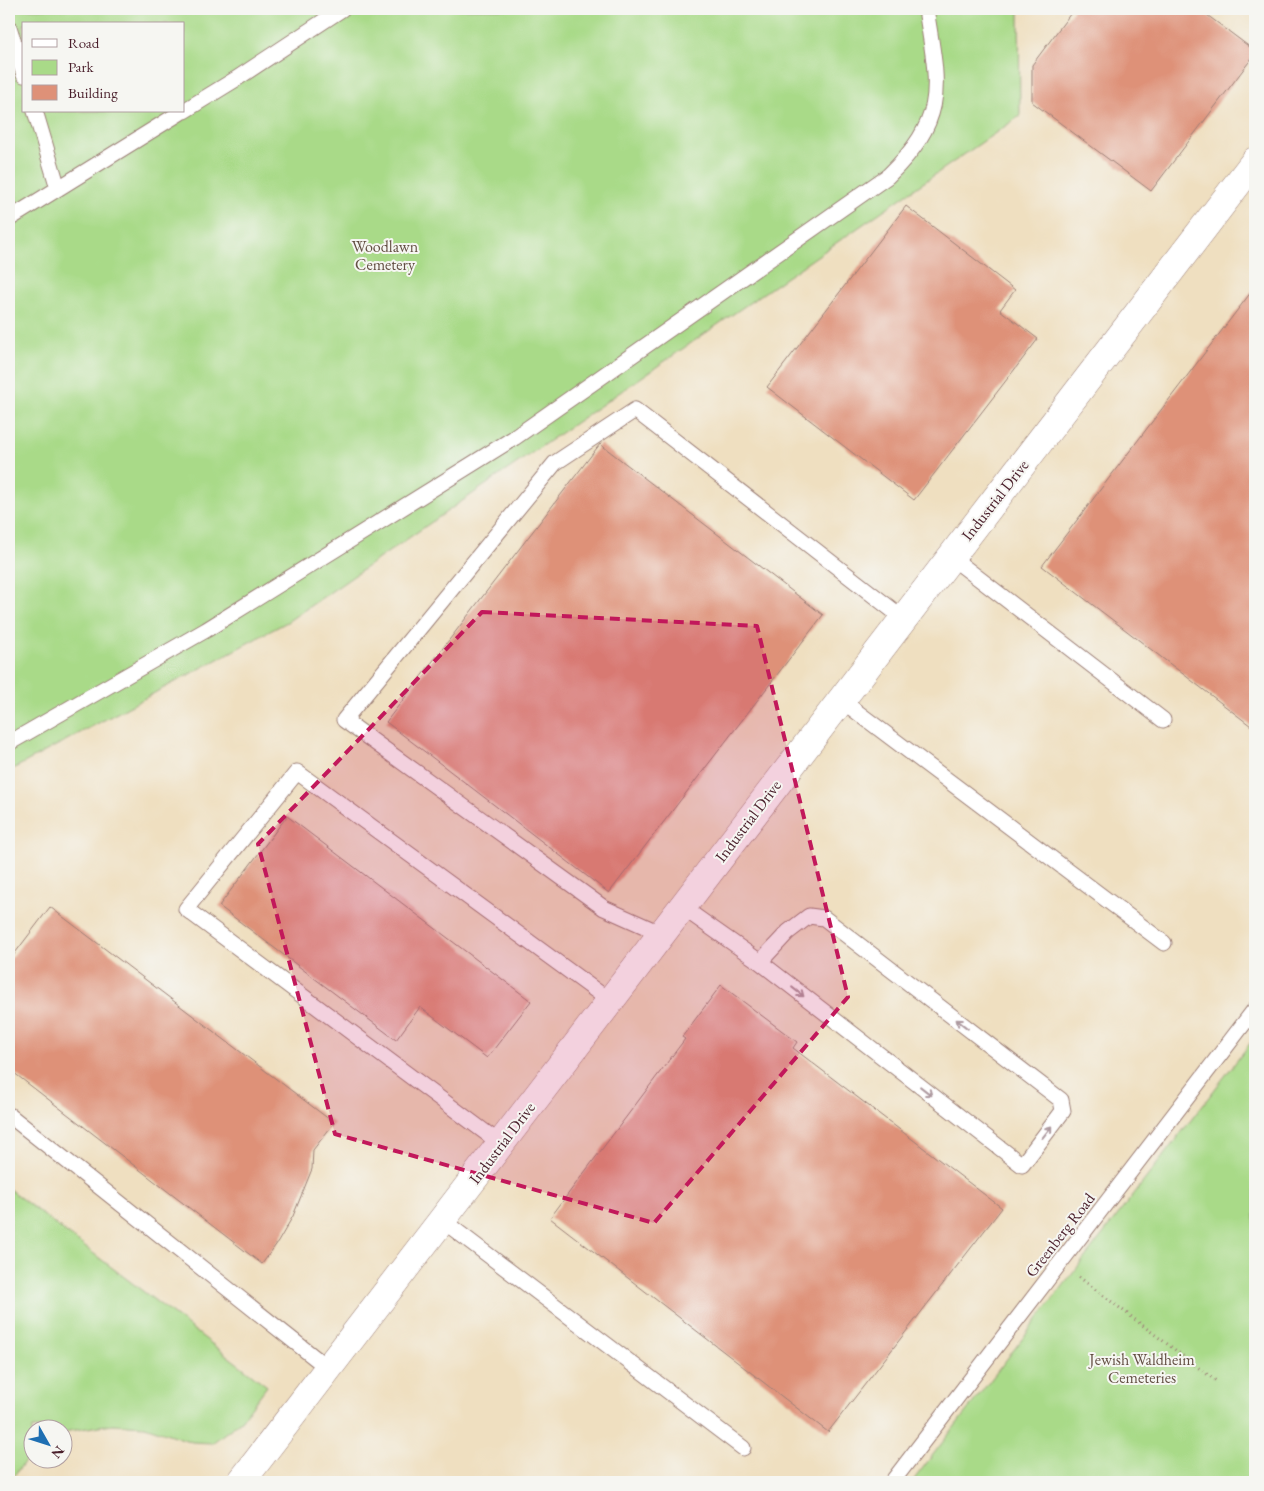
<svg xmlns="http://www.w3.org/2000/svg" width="1264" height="1491" viewBox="0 0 1264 1491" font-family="'EB Garamond',serif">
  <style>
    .green { fill: #a9da88; stroke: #7a7c5a; fill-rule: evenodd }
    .building { fill: #de9178 }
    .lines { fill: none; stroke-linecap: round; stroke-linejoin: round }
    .service-casing { stroke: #9c7f76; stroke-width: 17 }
    .minor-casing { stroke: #9c7f76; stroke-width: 29 }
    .path { stroke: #9c7f76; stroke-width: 3; stroke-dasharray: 1 4; stroke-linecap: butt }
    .service { stroke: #fff; stroke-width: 15 }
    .minor { stroke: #fff; stroke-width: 28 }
    .oneway { stroke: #ae9aa0 }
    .marked { fill: #c2185b; fill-opacity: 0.2; stroke: #c2185b; stroke-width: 4; stroke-dasharray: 10 6; stroke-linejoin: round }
    .labels { text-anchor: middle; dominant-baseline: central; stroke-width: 4; stroke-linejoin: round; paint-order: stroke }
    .park-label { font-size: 16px; fill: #624e42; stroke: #f6f6f2 }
    .street-label { font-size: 16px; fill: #4a1f2b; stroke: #f6f6f2 }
  </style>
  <rect width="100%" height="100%" fill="#f6f6f2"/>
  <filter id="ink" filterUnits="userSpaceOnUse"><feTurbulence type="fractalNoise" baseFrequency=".02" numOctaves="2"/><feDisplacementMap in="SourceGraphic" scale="10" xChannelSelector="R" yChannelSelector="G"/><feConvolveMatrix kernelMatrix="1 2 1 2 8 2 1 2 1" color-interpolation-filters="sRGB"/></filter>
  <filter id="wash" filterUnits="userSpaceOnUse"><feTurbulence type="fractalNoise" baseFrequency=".0096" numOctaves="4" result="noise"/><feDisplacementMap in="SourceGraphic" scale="20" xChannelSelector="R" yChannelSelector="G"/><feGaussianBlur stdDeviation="1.12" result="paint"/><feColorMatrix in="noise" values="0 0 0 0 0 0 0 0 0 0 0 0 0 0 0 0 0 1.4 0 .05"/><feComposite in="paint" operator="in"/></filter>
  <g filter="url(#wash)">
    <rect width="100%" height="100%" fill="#efdfc0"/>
    <!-- green -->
    <path class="green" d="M 9,9 L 1019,9 L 1020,116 L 287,622 L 9,771 ZM 24,24 L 184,24 L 184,111 L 24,111 Z
      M 1255,1037 L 1255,1482 L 912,1482 Z
      M 9,1189 L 267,1386 L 241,1421 L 212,1443 L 192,1442 L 145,1426 L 112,1424 L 69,1431 L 63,1434 L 62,1428 L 32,1428 L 32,1452 L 9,1482 Z"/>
    <g id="blocks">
      <!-- building -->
      <path class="building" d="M 1074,9 L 1199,9 L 1255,51 L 1255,54 L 1151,191 L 1032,102 L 1032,65 Z
        M 906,206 L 1015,290 L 1000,310 L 1038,339 L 914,500 L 767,387 Z
        M 1255,287 L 1255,729 L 1042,566 Z
        M 600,444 L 823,615 L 609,893 L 386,722 Z
        M 287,816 L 531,1001 L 487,1058 L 420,1007 L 396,1040 L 219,906 Z
        M 50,907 L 334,1123 L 313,1150 L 312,1169 L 293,1216 L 278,1242 L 262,1264 L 9,1069 L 9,961 Z
        M 721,985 L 797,1042 L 793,1048 L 1002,1208 L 828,1432 L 550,1218 L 685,1039 L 682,1037 Z"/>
    </g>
  </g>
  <g filter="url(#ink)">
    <use href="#blocks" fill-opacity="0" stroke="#9c7f76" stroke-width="1"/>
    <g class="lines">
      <!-- service casing -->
      <g class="service-casing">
        <path id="service" d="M 9,27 L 24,75
          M 35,111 L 58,188
          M 184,111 L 236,79 L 342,9
          M 9,219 L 183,111
          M 951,557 L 1163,720
          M 841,700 L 1164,943
          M 9,743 L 206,630 L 514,438 L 888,176 C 949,116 938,86 926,9
          M 682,907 L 760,962 L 1022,1165 L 1063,1111 L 1061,1100 L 824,918 L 809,916 L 788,932 L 760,962
          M 662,934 L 604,908 L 344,720 L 555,463 L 635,410 L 904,619
          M 9,1115 L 329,1369
          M 501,1144 L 186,909 L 297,772 L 610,1001
          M 442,1220 L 743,1448
          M 892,1482 L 1255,1009"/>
      </g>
      <!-- minor casing -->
      <g class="minor-casing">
        <path id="minor" d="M 241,1482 L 1255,161"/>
      </g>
      <!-- path -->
      <path class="path" d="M 1079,1277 L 1216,1381"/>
      <!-- service -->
      <use href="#service" class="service"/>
      <!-- minor -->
      <use href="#minor" class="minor"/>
    </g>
    <!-- one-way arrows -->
    <defs><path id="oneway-shaft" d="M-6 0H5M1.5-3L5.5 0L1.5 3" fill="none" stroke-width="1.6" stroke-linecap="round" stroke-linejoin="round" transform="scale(1.25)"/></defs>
    <g class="oneway">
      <use href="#oneway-shaft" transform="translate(798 992) rotate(38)"/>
      <use href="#oneway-shaft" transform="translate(962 1024) rotate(-142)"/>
      <use href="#oneway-shaft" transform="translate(926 1091) rotate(38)"/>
      <use href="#oneway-shaft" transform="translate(1047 1132) rotate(-52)"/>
    </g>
  </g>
  <!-- marked area -->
  <path class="marked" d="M 482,612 L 757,626 L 848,997 L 654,1223 L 335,1134 L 258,844 Z"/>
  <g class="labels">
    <!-- park labels -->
    <g class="park-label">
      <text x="385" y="246">Woodlawn<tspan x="385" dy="18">Cemetery</tspan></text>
      <text x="1142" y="1359">Jewish Waldheim<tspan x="1142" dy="18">Cemeteries</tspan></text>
    </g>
    <!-- street labels -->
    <g class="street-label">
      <text transform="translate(995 500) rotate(-52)">Industrial Drive</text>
      <text transform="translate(748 821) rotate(-53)">Industrial Drive</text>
      <text transform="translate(502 1143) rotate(-53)">Industrial Drive</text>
      <text transform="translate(1060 1235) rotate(-52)">Greenberg Road</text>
    </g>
  </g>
  <!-- margin -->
  <rect width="1264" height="1491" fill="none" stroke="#f6f6f2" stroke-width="30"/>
  <!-- legend -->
  <rect x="22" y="22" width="162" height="90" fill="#f6f6f2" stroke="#b1a0a2"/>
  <rect x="32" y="39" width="25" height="8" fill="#ffffff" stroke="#b1a0a2"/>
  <text x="68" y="48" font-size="15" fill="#4a1f2b">Road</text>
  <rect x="32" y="60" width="25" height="15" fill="#a9da88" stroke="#b1a0a2"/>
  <text x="68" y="72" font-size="15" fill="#4a1f2b">Park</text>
  <rect x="32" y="85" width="25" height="15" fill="#de9178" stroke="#b1a0a2"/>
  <text x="68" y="98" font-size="15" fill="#4a1f2b">Building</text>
  <!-- north arrow -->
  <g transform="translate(48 1444) rotate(129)"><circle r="24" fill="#f6f6f2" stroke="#b1a0a2"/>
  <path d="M0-4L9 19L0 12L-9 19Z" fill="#1f6fb2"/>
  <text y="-8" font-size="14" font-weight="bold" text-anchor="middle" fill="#4a1f2b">N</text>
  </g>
</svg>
